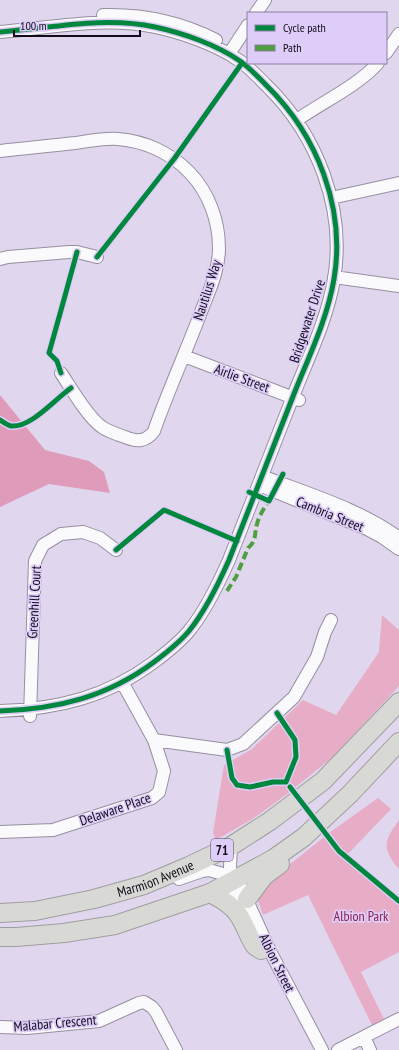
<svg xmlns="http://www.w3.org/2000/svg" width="399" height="1050" viewBox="0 0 399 1050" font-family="'PT Sans Narrow',sans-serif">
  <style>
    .green { fill: #e7acc6 }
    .forest { fill: #df9bba }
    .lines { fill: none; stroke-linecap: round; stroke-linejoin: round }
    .minor-casing { stroke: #968fa0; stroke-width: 14 }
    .highway-casing { stroke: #9f9e9f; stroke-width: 20 }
    .minor { stroke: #faf9fc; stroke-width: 12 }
    .highway { stroke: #d8d9d4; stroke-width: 18 }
    .quiet { stroke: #4d9f40; stroke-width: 4; stroke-dasharray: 8 4; stroke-linecap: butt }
    .cycleway-casing { stroke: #ddcdf8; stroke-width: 8 }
    .cycleway { stroke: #00873e; stroke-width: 5 }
    .labels { text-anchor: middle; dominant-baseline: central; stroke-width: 3.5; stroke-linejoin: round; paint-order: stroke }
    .shield { fill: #ddcdf8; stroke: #4e455d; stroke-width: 1 }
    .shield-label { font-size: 13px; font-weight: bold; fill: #110b1a }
    .street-label { font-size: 14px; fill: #110b1a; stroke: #ddcdf8 }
    .park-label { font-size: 14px; fill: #891f48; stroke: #ddcdf8 }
  </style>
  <rect width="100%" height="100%" fill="#e0d7ee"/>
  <!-- green -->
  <path class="green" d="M 382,615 L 399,630 L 399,686 L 333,757 L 287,794 L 254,818 L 216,840 L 213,833 L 224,765 L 252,749 L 303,700 L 336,715 L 379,652 Z
    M 378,798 L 391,809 L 347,855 L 399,897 L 399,952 L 361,972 L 384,1019 L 372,1025 L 308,895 L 263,915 L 257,898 L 274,877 L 329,833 Z
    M 399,820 L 399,869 C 381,848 384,841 399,820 Z"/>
  <!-- forest -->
  <path class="forest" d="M 0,395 L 45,450 L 89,461 L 104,472 L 110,493 L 49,484 L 0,507 Z"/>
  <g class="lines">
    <!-- minor casing -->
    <g class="minor-casing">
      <path id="minor" d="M 256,13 L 265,0
        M 103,15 C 142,14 181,22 216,40
        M 0,32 C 52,28 104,16 155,27 C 183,33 217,45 240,61 C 250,68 258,77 267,86 C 317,135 346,208 334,279 C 327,321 307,360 292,399 C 271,453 250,506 229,560 C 218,585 206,610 189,631 C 179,643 166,653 154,662 C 107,697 58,709 0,711
        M 386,53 L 399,34
        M 229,54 L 248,25
        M 297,120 C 321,103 359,85 378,63
        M 0,151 C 25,148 50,146 75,143 C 89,141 104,138 118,139 C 145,141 171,153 190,173 C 209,193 219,221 219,248 C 219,271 209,291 201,312 C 186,352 168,391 154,431 C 146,442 137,442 125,437 C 117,434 109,432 102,427 C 88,418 71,388 61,373
        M 331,198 L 399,183
        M 0,259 L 8,257 L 69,252 L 77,252 L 97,257
        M 334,277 L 399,286
        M 184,356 L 299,400
        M 262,476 C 308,494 360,509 399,538
        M 259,485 L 367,529 L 382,537 L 399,549
        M 30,716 L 35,561 L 43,545 L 61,534 L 83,532 L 100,538 L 116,550
        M 154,740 L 227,750 L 243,744 L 294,697 L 317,657 L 325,632 L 331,620
        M 0,832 L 53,830 L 152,798 L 159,792 L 164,771 L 154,740 L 122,682
        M 231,846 L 230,867 L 232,888 L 244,913
        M 179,879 L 202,871 L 209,870 L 223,874 L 239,883 L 271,953 L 322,1050
        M 0,1027 L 27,1028 L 99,1021 L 139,1003 L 144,1002 L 152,1007 L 156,1012 L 176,1050
        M 364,1037 L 370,1050
        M 338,1050 L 399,1019"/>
    </g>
    <!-- highway casing -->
    <g class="highway-casing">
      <g id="highway">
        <path d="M 210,893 C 220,898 232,905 238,914 C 244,923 248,934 253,943 L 255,946 L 261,950"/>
        <path d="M 247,899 L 264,876 L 280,864"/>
        <path id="s1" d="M 0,913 L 35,911 L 94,899 L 144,885 L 189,866 L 231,846 L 270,821 L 323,781 L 399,702"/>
        <path d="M 0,937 L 16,937 L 64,933 L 115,925 L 210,893 L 273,859 L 304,837 L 350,794 L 399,742"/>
      </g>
    </g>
    <!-- minor -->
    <use href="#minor" class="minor"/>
    <!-- highway -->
    <use href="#highway" class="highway"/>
    <!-- quiet -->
    <path class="quiet" d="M 227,591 L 236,577 L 248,548 C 257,541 254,534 257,524 C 259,516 264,508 269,501"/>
    <!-- cycleway casing -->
    <g class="cycleway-casing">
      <path id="cycleway" d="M 0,32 C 52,28 104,16 155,27 C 183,33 217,45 240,61 C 250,68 258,77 267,86 C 317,135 346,208 334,279 C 327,321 307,360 292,399 C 271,453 250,506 229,560 C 218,585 206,610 189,631 C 179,643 166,653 154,662 C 107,697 58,709 0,711
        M 97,257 L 174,159 L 242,63
        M 61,373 L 57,361 L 49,353 L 63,303 L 77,252
        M 0,420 C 3,422 7,425 11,426 C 31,428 55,399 71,388
        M 249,492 L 269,501 L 283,474
        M 116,550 L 164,510 L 237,541
        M 227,750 L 232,778 L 237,785 L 250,787 L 273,782 L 286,782 L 296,757 L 295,740 L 277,713
        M 290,787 L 339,851 L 399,901"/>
    </g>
    <!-- cycleway -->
    <use href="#cycleway" class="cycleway"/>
  </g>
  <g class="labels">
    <!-- shield labels -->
    <rect class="shield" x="211" y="839" width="22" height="22" rx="3"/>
    <g class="shield-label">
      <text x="222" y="850">71</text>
    </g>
    <!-- street labels -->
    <g class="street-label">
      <text transform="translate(207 290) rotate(-72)">Nautilus Way</text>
      <text transform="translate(307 321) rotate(-72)">Bridgewater Drive</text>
      <text transform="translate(242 378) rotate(20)">Airlie Street</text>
      <text transform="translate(330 514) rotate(22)">Cambria Street</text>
      <text transform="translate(34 602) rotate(-87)">Greenhill Court</text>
      <text transform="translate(115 809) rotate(-19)">Delaware Place</text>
      <text stroke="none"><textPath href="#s1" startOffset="160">Marmion Avenue</textPath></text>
      <text transform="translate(277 963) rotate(64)">Albion Street</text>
      <text transform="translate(55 1023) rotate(-5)">Malabar Crescent</text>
    </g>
    <!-- park labels -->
    <g class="park-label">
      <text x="361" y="916">Albion Park</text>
    </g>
  </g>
  <!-- legend -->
  <rect x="247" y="12" width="140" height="52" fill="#ddcdf8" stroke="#8b7f9f"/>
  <rect x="255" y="25" width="20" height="6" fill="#00873e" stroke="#8b7f9f"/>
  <text x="283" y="32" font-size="12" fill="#110b1a">Cycle path</text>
  <rect x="255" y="45" width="20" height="6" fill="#4d9f40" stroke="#8b7f9f"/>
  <text x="283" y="52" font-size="12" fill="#110b1a">Path</text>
  <!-- scale -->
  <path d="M14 30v6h126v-6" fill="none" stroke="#110b1a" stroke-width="2"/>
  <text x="20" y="30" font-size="12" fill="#110b1a" stroke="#ddcdf8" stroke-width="3" paint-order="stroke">100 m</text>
</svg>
